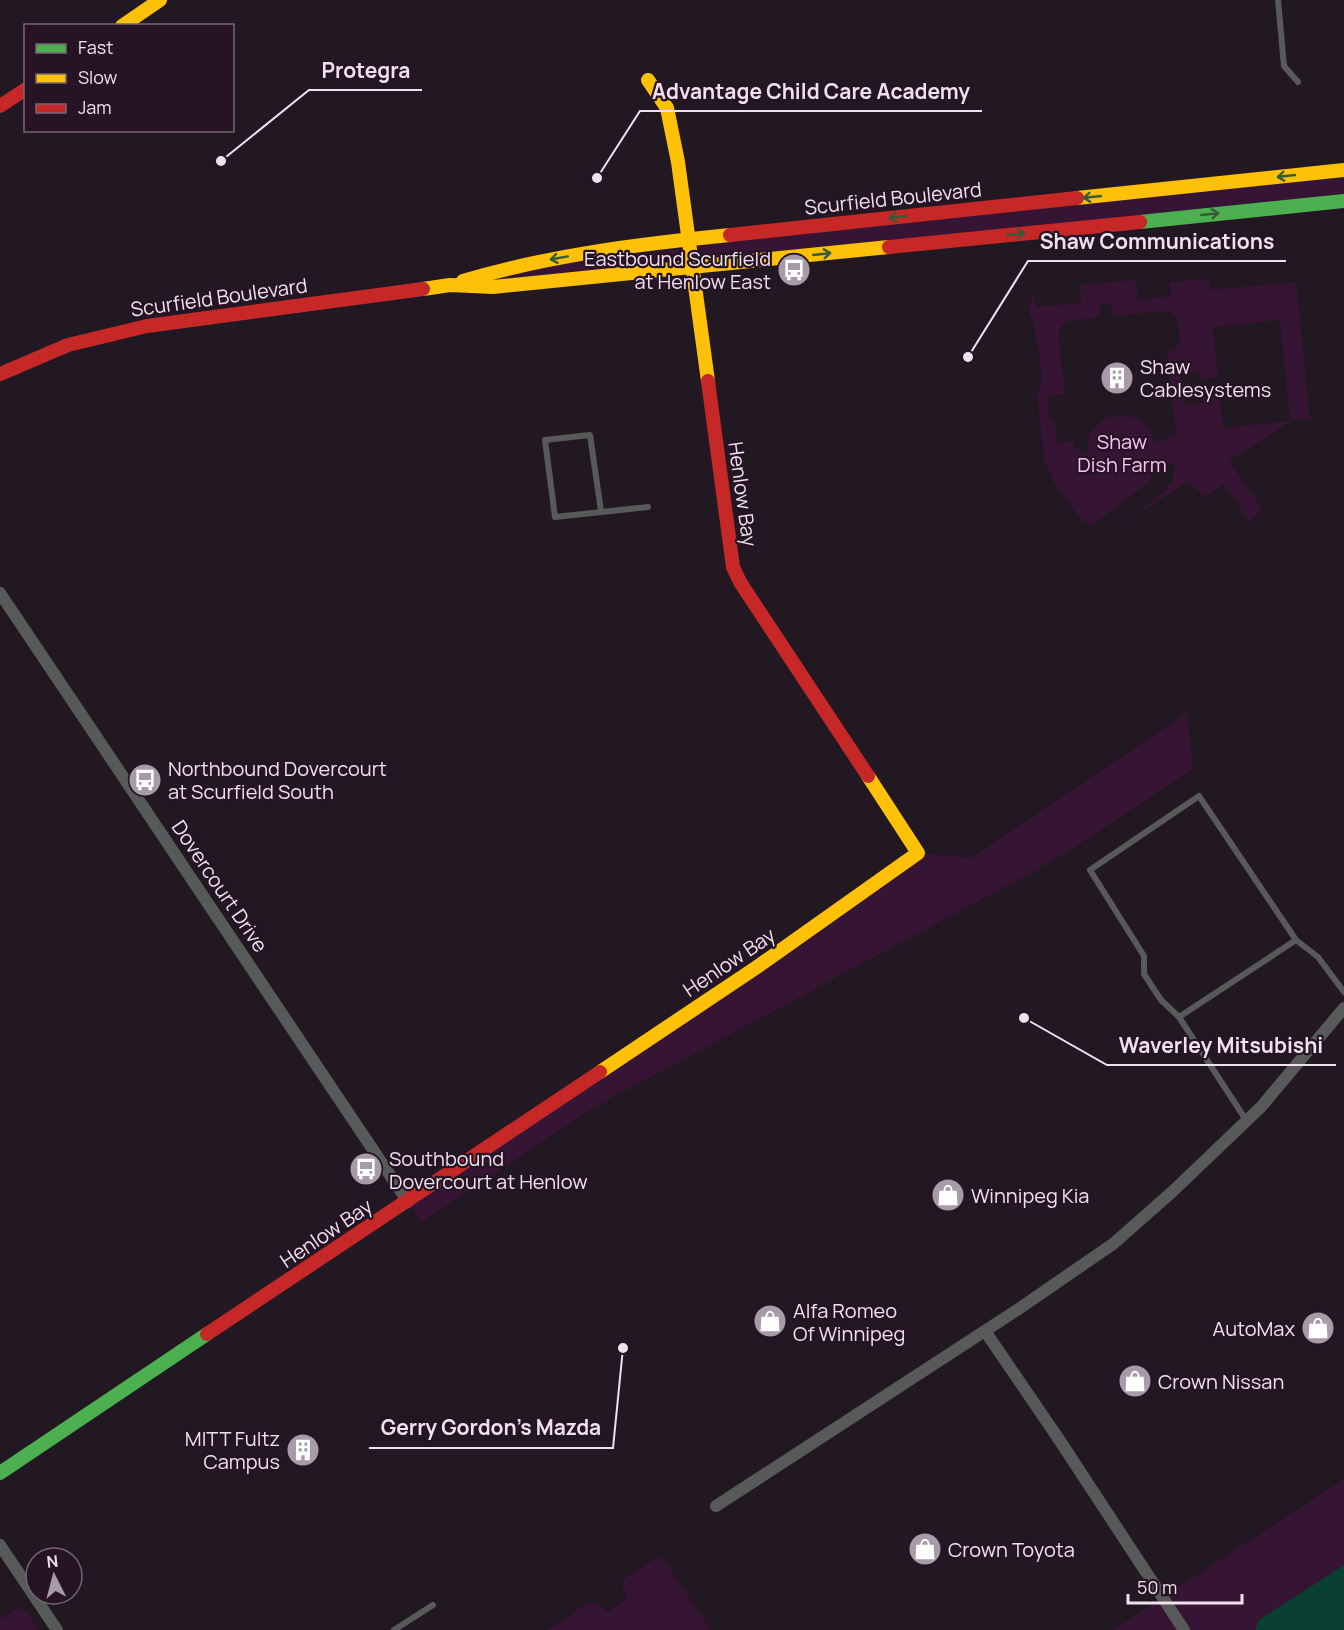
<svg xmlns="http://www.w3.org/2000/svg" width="1344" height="1630" viewBox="0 0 1344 1630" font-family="Manrope,sans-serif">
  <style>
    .green { fill: #361534; fill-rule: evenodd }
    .water { fill: #094031 }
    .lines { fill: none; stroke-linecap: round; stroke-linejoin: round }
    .lane { stroke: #585a5a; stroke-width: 6 }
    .street { stroke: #585a5a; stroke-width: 12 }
    .fast { stroke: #4caf50; stroke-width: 14 }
    .slow { stroke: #ffc107; stroke-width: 14 }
    .jam { stroke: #c62828; stroke-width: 14 }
    .oneway { stroke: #375a38 }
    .labels { text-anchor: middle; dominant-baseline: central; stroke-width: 4.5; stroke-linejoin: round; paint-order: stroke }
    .street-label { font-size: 20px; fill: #efe2ee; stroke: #261425 }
    .poi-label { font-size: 20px; fill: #efe2ee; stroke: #261425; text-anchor: start }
    .park-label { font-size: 20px; fill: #fbc3f5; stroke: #261425 }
    .leader { fill: none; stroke: #efe2ee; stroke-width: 2 }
    .callout-dot { fill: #efe2ee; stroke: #261425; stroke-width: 2 }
    .callout-label { font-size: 21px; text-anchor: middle; font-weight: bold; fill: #efe2ee; stroke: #261425; stroke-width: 4.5; stroke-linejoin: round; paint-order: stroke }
  </style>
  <rect width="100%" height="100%" fill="#221822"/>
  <!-- green -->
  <path class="green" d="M 1344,170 L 1344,201 L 493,287 L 500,270 Z
    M 1209,279 L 1211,290 L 1296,282 L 1310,419 L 1291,421 L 1229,461 L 1263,510 L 1249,521 L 1224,484 L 1205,497 L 1188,481 L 1124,524 L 1163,493 L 1172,482 L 1175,466 L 1158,459 L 1149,482 L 1093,525 L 1083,522 L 1053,481 L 1044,459 L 1037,392 C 1048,380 1035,334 1032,318 C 1026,311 1029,305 1032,298 L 1034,297 L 1036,307 L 1081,303 L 1080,285 L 1136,280 L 1138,300 L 1171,296 L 1169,282 ZM 1110,304 L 1114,316 L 1163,311 L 1169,312 L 1177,317 L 1180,341 L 1174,350 L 1168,351 L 1171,387 L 1181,385 L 1181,374 L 1200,372 L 1201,379 L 1218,377 L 1213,327 L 1280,320 L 1290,421 L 1223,428 L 1220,395 L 1203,397 L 1203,403 L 1184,405 L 1183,394 L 1171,396 L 1176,433 L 1156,444 C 1154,439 1151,432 1148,427 C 1131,408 1097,413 1089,438 C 1085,451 1090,467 1089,480 L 1086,453 L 1075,448 L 1074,441 L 1057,443 L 1055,423 L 1049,419 L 1047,400 L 1050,396 L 1065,394 L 1058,333 L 1064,322 L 1099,317 L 1100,305 Z
    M 1187,713 L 1193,769 L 1055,860 L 593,1108 L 422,1222 L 408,1202 L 918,853 L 971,858 Z
    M 1344,1479 L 1344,1565 L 1259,1620 L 1255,1630 L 1113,1630 Z
    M 661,1556 L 711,1630 L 548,1630 L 588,1603 L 600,1604 L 608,1613 L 628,1598 L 623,1590 L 623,1581 L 629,1575 Z
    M 18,1608 L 28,1613 L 39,1630 L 0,1630 L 0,1619 Z"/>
  <!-- water -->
  <path class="water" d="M 1344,1565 L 1344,1630 L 1255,1630 L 1259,1620 Z"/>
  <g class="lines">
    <!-- lane -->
    <path class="lane" d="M 1278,0 L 1284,66 L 1298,82
      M 601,511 L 590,435 L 545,440 L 555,517 L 648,507
      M 1179,1017 L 1296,940
      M 1246,1120 L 1179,1017 L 1161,1000 L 1144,974 L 1144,956 L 1090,870 L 1199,796 L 1296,940 L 1318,957 L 1344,992
      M 394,1630 L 433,1605"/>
    <!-- street -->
    <path class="street" d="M 0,593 L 408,1202
      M 985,1331 L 1060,1441 L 1184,1630
      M 716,1506 L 1017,1310 L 1113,1244 L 1172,1192 L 1261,1107 L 1344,1008
      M 0,1545 L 57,1630"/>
    <!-- fast -->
    <path class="fast" d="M 1140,222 L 1344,201
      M 0,1473 L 207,1334"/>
    <!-- slow -->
    <path class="slow" d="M 122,26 L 160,0
      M 648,80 L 667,108 L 678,162 L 708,381
      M 1077,198 L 1344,170
      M 463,281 C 549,255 641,244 730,235
      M 423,289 L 450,285 L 493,287 L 889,247
      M 600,1072 L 757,967 L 918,853 L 868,776"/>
    <!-- jam -->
    <path class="jam" d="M 0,106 L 26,89
      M 730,235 L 1077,198
      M 889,247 L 1140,222
      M 0,374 L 68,345 L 147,326 L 423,289
      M 708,381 L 733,567 L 740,582 L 868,776
      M 207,1334 L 600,1072"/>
  </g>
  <!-- one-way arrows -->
  <defs><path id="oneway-shaft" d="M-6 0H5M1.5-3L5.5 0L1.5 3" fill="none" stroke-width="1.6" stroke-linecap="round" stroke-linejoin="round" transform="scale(1.5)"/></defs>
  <g class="oneway">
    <use href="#oneway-shaft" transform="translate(1286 176) rotate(174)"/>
    <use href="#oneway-shaft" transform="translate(1092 197) rotate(174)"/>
    <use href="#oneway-shaft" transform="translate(1210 214) rotate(-6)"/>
    <use href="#oneway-shaft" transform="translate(898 217) rotate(174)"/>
    <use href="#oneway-shaft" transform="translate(1016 234) rotate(-6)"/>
    <use href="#oneway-shaft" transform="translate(822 254) rotate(-6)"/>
    <use href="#oneway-shaft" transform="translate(559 258) rotate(170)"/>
  </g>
  <!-- icons -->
  <defs>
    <g id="bus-disc" transform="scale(1.725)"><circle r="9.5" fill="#a79ba7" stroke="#261425"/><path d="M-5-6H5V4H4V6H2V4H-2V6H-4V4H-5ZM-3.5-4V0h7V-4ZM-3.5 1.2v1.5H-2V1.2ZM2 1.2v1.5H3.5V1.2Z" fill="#fff"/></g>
    <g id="building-disc" transform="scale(1.725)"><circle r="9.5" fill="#a79ba7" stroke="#261425"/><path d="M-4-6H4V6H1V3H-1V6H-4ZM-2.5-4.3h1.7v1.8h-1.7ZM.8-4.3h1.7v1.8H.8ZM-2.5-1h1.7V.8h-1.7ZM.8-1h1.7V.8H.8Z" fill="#fff"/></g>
    <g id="shop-disc" transform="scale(1.725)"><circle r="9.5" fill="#a79ba7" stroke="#261425"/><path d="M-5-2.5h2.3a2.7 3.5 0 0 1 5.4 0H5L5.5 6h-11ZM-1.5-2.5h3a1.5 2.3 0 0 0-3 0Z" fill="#fff"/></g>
  </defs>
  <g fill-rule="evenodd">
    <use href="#bus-disc" x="794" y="270"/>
    <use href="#building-disc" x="1117" y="378"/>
    <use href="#bus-disc" x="145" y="780"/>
    <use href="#bus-disc" x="366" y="1169"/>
    <use href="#shop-disc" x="948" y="1195"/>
    <use href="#shop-disc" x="770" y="1321"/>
    <use href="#shop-disc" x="1318" y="1328"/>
    <use href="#shop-disc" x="1135" y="1381"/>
    <use href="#building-disc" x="303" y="1450"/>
    <use href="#shop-disc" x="925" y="1549"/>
  </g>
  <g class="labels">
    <!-- street labels -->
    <g class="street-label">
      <text transform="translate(893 198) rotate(-6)">Scurfield Boulevard</text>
      <text transform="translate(219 297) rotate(-8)">Scurfield Boulevard</text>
      <text transform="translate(743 494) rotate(82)">Henlow Bay</text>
      <text transform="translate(220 886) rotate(56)">Dovercourt Drive</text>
      <text transform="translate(729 962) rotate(-34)">Henlow Bay</text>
      <text transform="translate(326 1233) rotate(-34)">Henlow Bay</text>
    </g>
    <!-- poi labels -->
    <g class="poi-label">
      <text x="771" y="258" text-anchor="end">Eastbound Scurfield<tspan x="771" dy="23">at Henlow East</tspan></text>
      <text x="1140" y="366">Shaw<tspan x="1140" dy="23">Cablesystems</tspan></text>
      <text x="168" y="768">Northbound Dovercourt<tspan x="168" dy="23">at Scurfield South</tspan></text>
      <text x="389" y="1158">Southbound<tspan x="389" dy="23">Dovercourt at Henlow</tspan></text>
      <text x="971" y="1195">Winnipeg Kia</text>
      <text x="793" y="1310">Alfa Romeo<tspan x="793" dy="23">Of Winnipeg</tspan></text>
      <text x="1295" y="1328" text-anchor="end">AutoMax</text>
      <text x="1158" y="1381">Crown Nissan</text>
      <text x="280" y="1438" text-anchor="end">MITT Fultz<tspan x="280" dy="23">Campus</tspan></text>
      <text x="948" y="1549">Crown Toyota</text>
    </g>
    <!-- park labels -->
    <g class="park-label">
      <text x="1122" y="441">Shaw<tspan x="1122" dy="23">Dish Farm</tspan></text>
    </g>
  </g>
  <!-- callouts -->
  <path class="leader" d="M221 161L309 90H422M597 178L640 111H982M968 357L1028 261H1286M1024 1018L1107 1065H1336M623 1348L613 1448H369"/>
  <g class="callout-dot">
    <circle cx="221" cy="161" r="6"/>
    <circle cx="597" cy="178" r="6"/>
    <circle cx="968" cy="357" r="6"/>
    <circle cx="1024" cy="1018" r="6"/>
    <circle cx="623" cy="1348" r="6"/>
  </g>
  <g class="callout-label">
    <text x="366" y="78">Protegra</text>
    <text x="811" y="99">Advantage Child Care Academy</text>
    <text x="1157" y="249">Shaw Communications</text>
    <text x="1221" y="1053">Waverley Mitsubishi</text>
    <text x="491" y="1435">Gerry Gordon's Mazda</text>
  </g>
  <!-- legend -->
  <rect x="24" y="24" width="210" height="108" fill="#261425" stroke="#766675" stroke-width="1.5"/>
  <rect x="36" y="44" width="30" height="9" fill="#4caf50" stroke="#766675" stroke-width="1.5"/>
  <text x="78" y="54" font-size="18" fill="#efe2ee">Fast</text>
  <rect x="36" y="74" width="30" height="9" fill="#ffc107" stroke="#766675" stroke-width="1.5"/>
  <text x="78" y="84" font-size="18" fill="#efe2ee">Slow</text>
  <rect x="36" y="104" width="30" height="9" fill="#c62828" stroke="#766675" stroke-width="1.5"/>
  <text x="78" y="114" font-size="18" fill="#efe2ee">Jam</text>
  <!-- north arrow -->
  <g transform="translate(54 1576) rotate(354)"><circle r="28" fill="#261425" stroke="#766675" stroke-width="1.5"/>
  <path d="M0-4.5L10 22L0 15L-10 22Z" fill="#a79ba7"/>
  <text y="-9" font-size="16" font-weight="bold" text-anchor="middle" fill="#efe2ee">N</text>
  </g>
  <!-- scale -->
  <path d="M1128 1594v9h114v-9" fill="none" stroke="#efe2ee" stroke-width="3"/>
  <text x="1137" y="1594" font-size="18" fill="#efe2ee" stroke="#261425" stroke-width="4.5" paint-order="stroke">50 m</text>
</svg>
